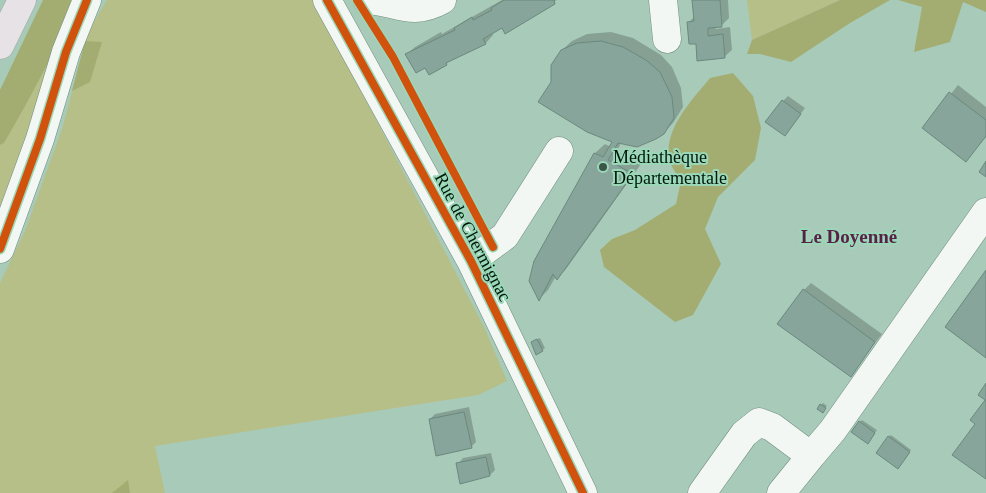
<svg xmlns="http://www.w3.org/2000/svg" width="986" height="493" viewBox="0 0 986 493" font-family="Georgia,serif">
  <style>
    .green { fill: #b6bf88 }
    .forest { fill: #a4ad71 }
    .shadow { fill: #0003 }
    .building { fill: #87a59b; stroke: #6a897f }
    .lines { fill: none; stroke-linecap: round; stroke-linejoin: round }
    .minor-casing { stroke: #738f81; stroke-width: 29 }
    .highway-casing { stroke: #9ba3a0; stroke-width: 29 }
    .minor { stroke: #f2f7f4; stroke-width: 28 }
    .highway { stroke: #e6e2e5; stroke-width: 28 }
    .cycleway-casing { stroke: #9ad8b8; stroke-width: 11 }
    .cycleway { stroke: #d1520c; stroke-width: 8 }
    .poi-dot { fill: #3b5548; stroke: #9ad8b8; stroke-width: 2 }
    .labels { text-anchor: middle; dominant-baseline: central; stroke-width: 4; stroke-linejoin: round; paint-order: stroke }
    .poi-label { font-size: 18px; fill: #00160b; stroke: #9ad8b8; text-anchor: start }
    .street-label { font-size: 18px; fill: #00160b; stroke: #9ad8b8 }
    .neighbourhood-label { font-size: 19px; font-weight: bold; fill: #591f47; stroke: #9ad8b8 }
  </style>
  <rect width="100%" height="100%" fill="#a8cab9"/>
  <!-- green -->
  <path class="green" d="M 107,0 L 314,0 L 485,329 L 507,381 L 478,395 L 155,446 L 165,493 L 0,493 L 0,283 L 25,231 L 63,126 L 88,32 Z
    M 747,0 L 840,0 L 752,40 Z
    M 58,44 L 0,223 L 0,145 L 4,143 Z"/>
  <!-- forest -->
  <path class="forest" d="M 43,0 L 78,0 C 56,49 31,97 4,143 L 0,145 L 0,90 Z
    M 840,0 L 890,0 L 850,23 L 791,62 L 760,54 L 747,54 L 752,40 Z
    M 898,0 L 986,0 L 986,12 L 963,2 L 950,42 L 914,52 L 922,7 Z
    M 85,41 L 102,42 L 90,82 L 72,91 Z
    M 733,73 L 753,96 L 761,128 L 755,160 L 718,197 L 705,229 L 721,264 L 693,315 L 675,322 L 604,267 L 600,250 L 612,239 L 635,230 L 676,204 L 681,181 C 677,174 669,165 669,157 C 665,127 693,99 710,78 Z
    M 128,480 L 130,493 L 112,493 Z"/>
  <!-- shadow -->
  <path class="shadow" d="M 502,0 L 557,0 L 492,33 L 493,35 L 486,43 L 451,59 L 446,64 L 426,66 L 407,54 L 415,47 L 441,32 L 442,34 Z
    M 694,0 L 728,0 L 729,18 L 722,25 L 715,26 L 716,29 L 730,27 L 732,50 L 724,57 L 697,43 L 689,22 L 695,16 Z
    M 611,32 L 633,38 L 661,55 L 672,67 L 681,88 L 683,107 L 673,123 L 663,133 L 621,143 L 617,151 L 641,164 L 566,269 L 557,278 L 556,276 L 548,290 L 539,299 L 535,262 L 595,153 L 605,144 L 611,147 L 614,142 L 552,83 L 562,50 L 572,41 L 587,34 Z
    M 958,85 L 986,107 L 986,137 L 966,160 L 924,128 Z
    M 788,96 L 805,108 L 785,135 L 783,101 Z
    M 811,283 L 882,334 L 850,375 L 804,290 Z
    M 540,338 L 545,348 L 542,350 L 535,340 Z
    M 823,403 L 827,406 L 822,411 L 821,405 Z
    M 469,407 L 476,442 L 471,447 L 430,419 L 435,414 Z
    M 862,420 L 877,430 L 870,440 L 860,422 Z
    M 891,435 L 911,450 L 900,465 L 888,437 Z
    M 491,453 L 495,470 L 490,475 L 461,482 L 458,464 L 463,458 Z"/>
  <!-- building -->
  <path class="building" d="M 504,0 L 554,0 L 555,4 L 505,34 L 502,28 L 483,39 L 486,44 L 446,63 L 447,65 L 429,75 L 425,68 L 416,73 L 405,54 L 455,30 L 454,28 L 472,17 L 473,20 L 492,10 L 491,8 Z
    M 692,0 L 720,0 L 722,27 L 708,28 L 708,36 L 723,34 L 725,58 L 697,61 L 696,44 L 689,44 L 687,22 L 694,21 Z
    M 601,41 L 623,47 L 646,60 L 660,72 L 672,97 L 674,118 L 664,134 L 656,139 L 637,147 L 618,143 L 608,160 L 633,174 L 557,280 L 553,274 L 539,301 L 529,281 L 534,261 L 594,153 L 603,157 L 612,142 L 587,132 L 538,102 L 551,82 L 551,65 L 561,50 L 577,43 Z
    M 949,92 L 986,120 L 986,136 L 966,162 L 922,128 Z
    M 782,100 L 801,114 L 785,136 L 765,122 Z
    M 986,161 L 986,177 L 979,172 Z
    M 986,270 L 986,358 L 945,327 Z
    M 803,289 L 875,342 L 851,377 L 777,324 Z
    M 537,339 L 543,351 L 536,355 L 531,342 Z
    M 986,383 L 986,479 L 952,455 L 975,424 L 970,420 L 985,400 L 978,395 Z
    M 820,404 L 826,408 L 823,413 L 817,409 Z
    M 464,412 L 472,448 L 436,456 L 429,419 Z
    M 859,421 L 875,433 L 868,444 L 851,432 Z
    M 888,436 L 910,452 L 898,469 L 876,453 Z
    M 486,457 L 490,476 L 460,484 L 456,463 Z"/>
  <g class="lines">
    <!-- minor casing -->
    <g class="minor-casing">
      <path id="minor" d="M 327,0 L 471,261 L 583,493
        M 367,0 C 398,2 411,17 442,0
        M 663,0 L 667,39
        M 0,249 L 40,139 L 66,52 L 87,0
        M 471,261 L 505,236 L 559,151
        M 811,456 L 833,430 L 986,212
        M 702,493 L 744,434 L 759,422 L 772,427 L 811,456 L 781,493"/>
    </g>
    <!-- highway casing -->
    <g class="highway-casing">
      <path id="highway" d="M 0,45 L 22,0"/>
    </g>
    <!-- minor -->
    <use href="#minor" class="minor"/>
    <!-- highway -->
    <use href="#highway" class="highway"/>
    <!-- cycleway casing -->
    <g class="cycleway-casing">
      <path id="cycleway" d="M 327,0 L 471,261 L 583,493
        M 357,0 L 393,57 L 493,247
        M 0,249 L 40,139 L 66,52 L 87,0"/>
    </g>
    <!-- cycleway -->
    <use href="#cycleway" class="cycleway"/>
  </g>
  <!-- markers -->
  <circle class="poi-dot" cx="603" cy="167" r="5"/>
  <g class="labels">
    <!-- poi labels -->
    <g class="poi-label">
      <text x="613" y="157">Médiathèque<tspan x="613" dy="21">Départementale</tspan></text>
    </g>
    <!-- street labels -->
    <g class="street-label">
      <text transform="translate(473 237) rotate(62)">Rue de Chermignac</text>
    </g>
    <!-- neighbourhood labels -->
    <g class="neighbourhood-label">
      <text x="849" y="236">Le Doyenné</text>
    </g>
  </g>
</svg>
